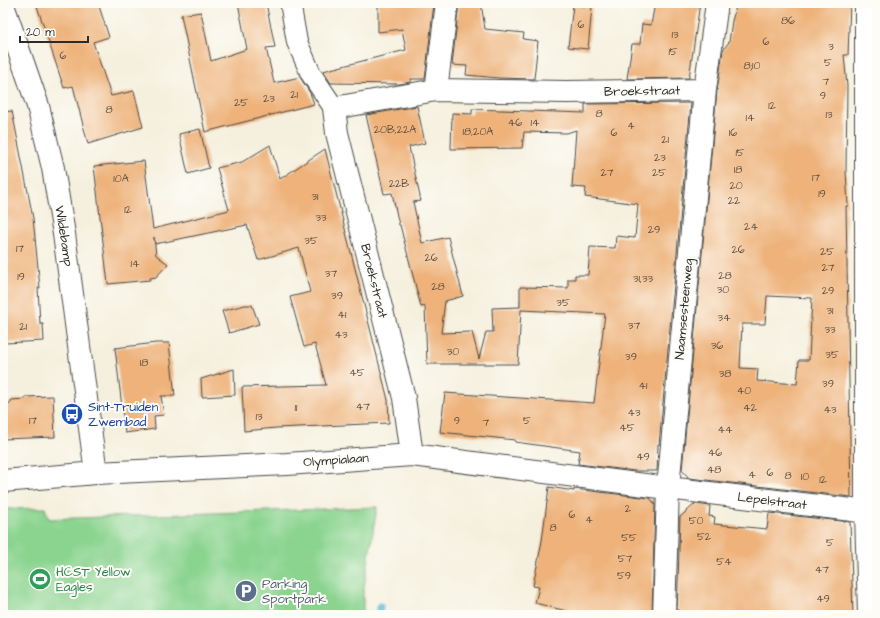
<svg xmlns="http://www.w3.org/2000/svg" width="880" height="618" viewBox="0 0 880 618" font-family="'Architects Daughter',sans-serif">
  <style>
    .green { fill: #8bd490; stroke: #5b805e }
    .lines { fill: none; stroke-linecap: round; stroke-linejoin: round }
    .stream { stroke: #58b4d6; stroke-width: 7 }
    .building { fill: #eeb27a; fill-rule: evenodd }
    .pedestrian-casing { stroke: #494946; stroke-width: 22 }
    .minor-casing { stroke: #494946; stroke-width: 24 }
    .tertiary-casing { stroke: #494946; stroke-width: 24 }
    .pedestrian { stroke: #fff; stroke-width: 20 }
    .minor { stroke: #fff; stroke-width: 22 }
    .tertiary { stroke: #fff; stroke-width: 22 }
    .labels { text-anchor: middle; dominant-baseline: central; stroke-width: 4; stroke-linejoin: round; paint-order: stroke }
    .number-label { font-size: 11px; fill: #5c4d3f }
    .street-label { font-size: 13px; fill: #2b2b2b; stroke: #fdfcf7 }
    .transit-label { font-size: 13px; fill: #164399; stroke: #fdfcf7; text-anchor: start }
    .leisure-label { font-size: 13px; fill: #27864d; stroke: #fdfcf7; text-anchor: start }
    .service-label { font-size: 13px; fill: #4e5e75; stroke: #fdfcf7; text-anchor: start }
  </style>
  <rect width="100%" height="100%" fill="#fdfcf7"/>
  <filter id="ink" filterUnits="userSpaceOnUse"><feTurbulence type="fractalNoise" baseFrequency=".025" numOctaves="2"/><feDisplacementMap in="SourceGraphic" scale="8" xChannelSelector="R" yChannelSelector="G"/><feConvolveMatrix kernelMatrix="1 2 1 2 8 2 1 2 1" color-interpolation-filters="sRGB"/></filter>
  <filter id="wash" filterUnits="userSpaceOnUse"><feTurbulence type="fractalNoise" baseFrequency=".012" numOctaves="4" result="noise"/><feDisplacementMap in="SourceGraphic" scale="16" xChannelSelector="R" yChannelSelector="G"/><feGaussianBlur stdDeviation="0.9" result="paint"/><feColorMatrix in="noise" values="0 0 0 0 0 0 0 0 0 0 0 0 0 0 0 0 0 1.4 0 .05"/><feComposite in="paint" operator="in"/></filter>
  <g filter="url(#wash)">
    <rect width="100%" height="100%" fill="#f5f0de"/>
    <!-- green -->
    <path class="green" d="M 377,507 L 363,593 L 363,615 L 3,615 L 3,509 L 45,508 L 49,519 Z"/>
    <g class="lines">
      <!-- stream -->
      <path class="stream" d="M 379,615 L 380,606"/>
    </g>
    <g id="blocks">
      <!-- building -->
      <path class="building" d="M 36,3 L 98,3 L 109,37 L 93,42 L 111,96 L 134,91 L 143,127 L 88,144 L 73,86 L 64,88 Z
        M 238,3 L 266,3 L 275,47 L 266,48 L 274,83 L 300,77 L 310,93 L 314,104 L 205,132 L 181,15 L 201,12 L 211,61 L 247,49 Z
        M 378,3 L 434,3 L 425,79 L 411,79 L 411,82 L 400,84 L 331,83 L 323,71 L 406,50 L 402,29 L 378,32 Z
        M 459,3 L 481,3 L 485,29 L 524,33 L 523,39 L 538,41 L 534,79 L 499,78 L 466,75 L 467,66 L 452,65 Z
        M 655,3 L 700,3 L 689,78 L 627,79 L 632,44 L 640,44 L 642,24 L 651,25 Z
        M 737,3 L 850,3 L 848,55 L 844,55 L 847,86 L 846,171 L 848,206 L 846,206 L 851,497 L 689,478 L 682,470 L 717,91 L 723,50 L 729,42 L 732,21 ZM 767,296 L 812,298 L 809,360 L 799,360 L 797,384 L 757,381 L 758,369 L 740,368 L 742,324 L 765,324 Z
        M 573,5 L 592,7 L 588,49 L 568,47 Z
        M 691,103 L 659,445 L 658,444 L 657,471 L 635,471 L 578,464 L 580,451 L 515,442 L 515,440 L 440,432 L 445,393 L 594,403 L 605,314 L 521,310 L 518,364 L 427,364 L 425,306 L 421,307 L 400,225 L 399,225 L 392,193 L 384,194 L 366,115 L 417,106 L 425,143 L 409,147 L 421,201 L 413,202 L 422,243 L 448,237 L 463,296 L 445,301 L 441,333 L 472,332 L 479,359 L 486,332 L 493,332 L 492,308 L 520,307 L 520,287 L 568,288 L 568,279 L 575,279 L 575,275 L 588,275 L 590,247 L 615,248 L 616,236 L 635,238 L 638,204 L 585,197 L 586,188 L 572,187 L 576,130 L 567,133 L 524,132 L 522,148 L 451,149 L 452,113 L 472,114 L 472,109 L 585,113 L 585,104 Z
        M 12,111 L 33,218 L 40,288 L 38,288 L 40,324 L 43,324 L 44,341 L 5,343 L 5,327 L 3,327 L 3,112 Z
        M 200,129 L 209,168 L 188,174 L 179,134 Z
        M 270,145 L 280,179 L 325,149 L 388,400 L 389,423 L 276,428 L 244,431 L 242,387 L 326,385 L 315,344 L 304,347 L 290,297 L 310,292 L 299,248 L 258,260 L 247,225 L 155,244 L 154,237 L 156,255 L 168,264 L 156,277 L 150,278 L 150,280 L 108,284 L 94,166 L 144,161 L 153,229 L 229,210 L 217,168 L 242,162 Z
        M 245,305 L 252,305 L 259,324 L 229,333 L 222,311 Z
        M 156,343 L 169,343 L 175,396 L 161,396 L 164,415 L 154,416 L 155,429 L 125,433 L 115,348 Z
        M 234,369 L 235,395 L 202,397 L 201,379 Z
        M 53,396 L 55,437 L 3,439 L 3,404 L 11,403 L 11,400 L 25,399 L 25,397 Z
        M 549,487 L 574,491 L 574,489 L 650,498 L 655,504 L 652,615 L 582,615 L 535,603 L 539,587 L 533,586 L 542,541 Z
        M 695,504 L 710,506 L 709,516 L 715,517 L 714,524 L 767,529 L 769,513 L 850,522 L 853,615 L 677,615 L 680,517 Z"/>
    </g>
  </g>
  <g filter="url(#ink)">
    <use href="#blocks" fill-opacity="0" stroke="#494946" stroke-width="1"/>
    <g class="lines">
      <!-- pedestrian casing -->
      <g class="pedestrian-casing">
        <path id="pedestrian" d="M 291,8 L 297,42 L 311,74 L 334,108"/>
      </g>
      <!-- minor casing -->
      <g class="minor-casing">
        <path id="minor" d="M 866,3 L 866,512 L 869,615
          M 436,90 L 447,3
          M 412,455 L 404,398 L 337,133 L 334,108 L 436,90 L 567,92 L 705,90
          M 96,473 L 287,464 L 412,455 L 668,488 L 877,513
          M 664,615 L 668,488 L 705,90 L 717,3"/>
      </g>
      <!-- tertiary casing -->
      <g class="tertiary-casing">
        <path id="tertiary" d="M 3,5 L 38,106 L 53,168 L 64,234 L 96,473 L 3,481"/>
      </g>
      <!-- pedestrian -->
      <use href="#pedestrian" class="pedestrian"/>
      <!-- minor -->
      <use href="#minor" class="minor"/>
      <!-- tertiary -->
      <use href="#tertiary" class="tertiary"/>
    </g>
  </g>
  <!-- icons -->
  <defs>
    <g id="bus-disc" transform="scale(1.15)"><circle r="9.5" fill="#1a4fb4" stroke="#fdfcf7"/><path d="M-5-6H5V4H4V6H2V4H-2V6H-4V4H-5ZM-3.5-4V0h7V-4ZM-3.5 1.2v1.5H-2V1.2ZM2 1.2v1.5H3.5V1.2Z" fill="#fff"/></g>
    <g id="stadium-disc" transform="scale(1.15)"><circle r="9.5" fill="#2e9e5b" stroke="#fdfcf7"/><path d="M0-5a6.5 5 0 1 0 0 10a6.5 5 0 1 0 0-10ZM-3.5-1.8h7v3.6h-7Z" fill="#fff"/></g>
    <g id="parking-disc" transform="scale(1.15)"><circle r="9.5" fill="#5c6f8a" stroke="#fdfcf7"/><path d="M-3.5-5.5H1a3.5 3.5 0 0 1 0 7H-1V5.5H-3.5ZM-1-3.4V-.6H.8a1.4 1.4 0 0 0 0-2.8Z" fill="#fff"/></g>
  </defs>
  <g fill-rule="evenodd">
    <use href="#bus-disc" x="72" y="414"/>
    <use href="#stadium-disc" x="40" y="579"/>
    <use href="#parking-disc" x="246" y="591"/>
  </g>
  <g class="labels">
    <!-- number labels -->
    <g class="number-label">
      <text x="788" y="20">86</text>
      <text x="581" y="24">6</text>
      <text x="675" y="34">13</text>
      <text x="766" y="41">6</text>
      <text x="831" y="46">3</text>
      <text x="673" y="51">15</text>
      <text x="63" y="55">6</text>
      <text x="828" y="62">5</text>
      <text x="752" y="65">8;10</text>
      <text x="826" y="81">7</text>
      <text x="294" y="94">21</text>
      <text x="823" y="95">9</text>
      <text x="269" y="98">23</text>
      <text x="241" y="102">25</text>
      <text x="772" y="105">12</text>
      <text x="109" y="109">8</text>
      <text x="599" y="113">8</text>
      <text x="829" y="114">13</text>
      <text x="750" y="117">14</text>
      <text x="515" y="122">46</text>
      <text x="535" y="122">14</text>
      <text x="631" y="125">4</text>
      <text x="395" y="129">20B,22A</text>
      <text x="478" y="131">18,20A</text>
      <text x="614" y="132">6</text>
      <text x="733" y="132">16</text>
      <text x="665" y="139">21</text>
      <text x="740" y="152">15</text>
      <text x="660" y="157">23</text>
      <text x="738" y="169">18</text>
      <text x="607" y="172">27</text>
      <text x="659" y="172">25</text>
      <text x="816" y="177">17</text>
      <text x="121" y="178">10A</text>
      <text x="399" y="183">22B</text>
      <text x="736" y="185">20</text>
      <text x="822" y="193">19</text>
      <text x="315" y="196">31</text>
      <text x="734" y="200">22</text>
      <text x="128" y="209">12</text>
      <text x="321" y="217">33</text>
      <text x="751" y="226">24</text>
      <text x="654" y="229">29</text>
      <text x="311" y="240">35</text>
      <text x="20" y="248">17</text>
      <text x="738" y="249">26</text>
      <text x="827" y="251">25</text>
      <text x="431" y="257">26</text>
      <text x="135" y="263">14</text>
      <text x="828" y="267">27</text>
      <text x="331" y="273">37</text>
      <text x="725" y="275">28</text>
      <text x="21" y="276">19</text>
      <text x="643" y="278">31,33</text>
      <text x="438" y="286">28</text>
      <text x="723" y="289">30</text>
      <text x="828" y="290">29</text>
      <text x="337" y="295">39</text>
      <text x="563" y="302">35</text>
      <text x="830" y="310">31</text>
      <text x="342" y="314">41</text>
      <text x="724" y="317">34</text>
      <text x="634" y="325">37</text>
      <text x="23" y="326">21</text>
      <text x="830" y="329">33</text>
      <text x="341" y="334">43</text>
      <text x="717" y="345">36</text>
      <text x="453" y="351">30</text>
      <text x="832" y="354">35</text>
      <text x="631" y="356">39</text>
      <text x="144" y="362">18</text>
      <text x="357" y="372">45</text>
      <text x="725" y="373">38</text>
      <text x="828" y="383">39</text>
      <text x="643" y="385">41</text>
      <text x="744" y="390">40</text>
      <text x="363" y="406">47</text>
      <text x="296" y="407">11</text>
      <text x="750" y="407">42</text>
      <text x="830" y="409">43</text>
      <text x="634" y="412">43</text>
      <text x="259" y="416">13</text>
      <text x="33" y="420">17</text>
      <text x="457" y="420">9</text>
      <text x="527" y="420">5</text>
      <text x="486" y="422">7</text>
      <text x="627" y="427">45</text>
      <text x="725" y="429">44</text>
      <text x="715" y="452">46</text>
      <text x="643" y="456">49</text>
      <text x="714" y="469">48</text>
      <text x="770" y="472">6</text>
      <text x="752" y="474">4</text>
      <text x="788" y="475">8</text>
      <text x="805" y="476">10</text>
      <text x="823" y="479">12</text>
      <text x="628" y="508">2</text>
      <text x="572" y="514">6</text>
      <text x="589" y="519">4</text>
      <text x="696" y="520">50</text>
      <text x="553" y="527">8</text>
      <text x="704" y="536">52</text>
      <text x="629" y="537">55</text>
      <text x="830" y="542">5</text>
      <text x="625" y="558">57</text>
      <text x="724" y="561">54</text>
      <text x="822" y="569">47</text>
      <text x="624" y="575">59</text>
      <text x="823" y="598">49</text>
    </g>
    <!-- street labels -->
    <g class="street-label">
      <text transform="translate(642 91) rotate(-1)">Broekstraat</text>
      <text transform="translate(64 236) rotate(81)">Wildebamp</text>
      <text transform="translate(374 281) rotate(76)">Broekstraat</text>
      <text transform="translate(684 309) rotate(-85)">Naamsesteenweg</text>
      <text transform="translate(336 460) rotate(-4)">Olympialaan</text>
      <text transform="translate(772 501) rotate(7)">Lepelstraat</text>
    </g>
    <!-- transit labels -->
    <g class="transit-label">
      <text x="88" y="407">Sint-Truiden<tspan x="88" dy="15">Zwembad</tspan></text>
    </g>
    <!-- leisure labels -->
    <g class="leisure-label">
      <text x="56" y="572">HCST Yellow<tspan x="56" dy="15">Eagles</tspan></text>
    </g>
    <!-- service labels -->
    <g class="service-label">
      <text x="262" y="584">Parking<tspan x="262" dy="15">Sportpark</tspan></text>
    </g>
  </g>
  <!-- margin -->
  <rect width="880" height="618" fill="none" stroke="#fdfcf7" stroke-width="16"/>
  <!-- scale -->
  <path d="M20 36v6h68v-6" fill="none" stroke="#2b2b2b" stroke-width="2"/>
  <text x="26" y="36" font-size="12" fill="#2b2b2b" stroke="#fdfcf7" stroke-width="3" paint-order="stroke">20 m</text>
</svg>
